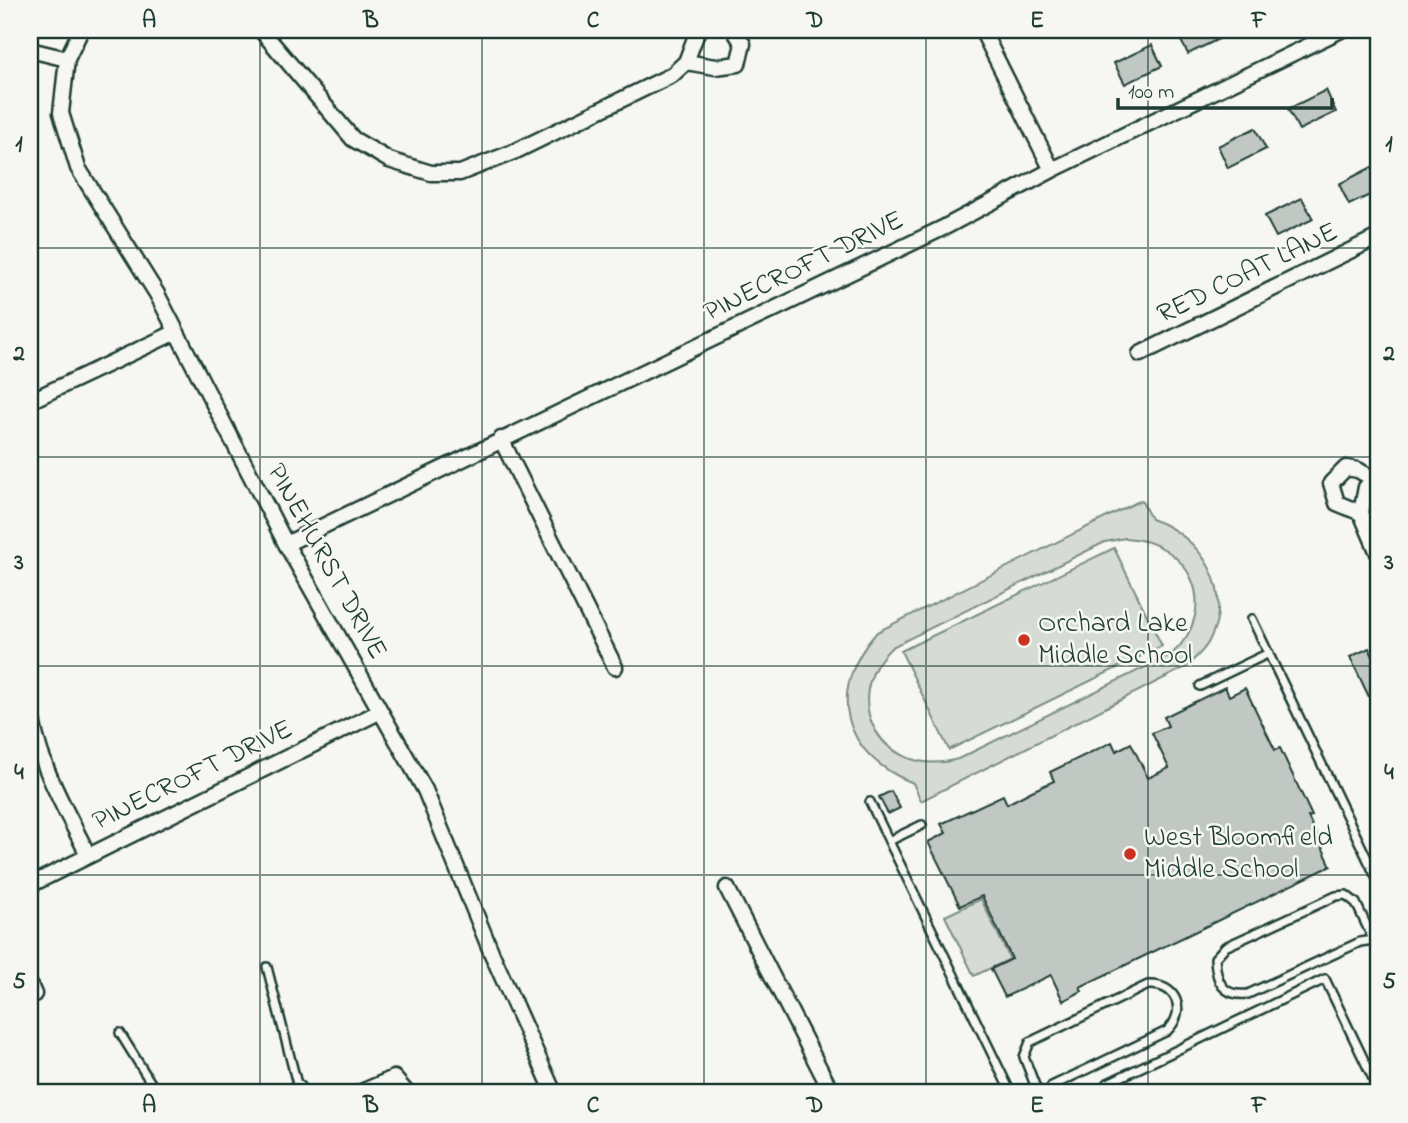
<svg xmlns="http://www.w3.org/2000/svg" width="1408" height="1123" viewBox="0 0 1408 1123" font-family="'Indie Flower',sans-serif">
  <style>
    .green { fill: #d6dbd6; stroke: #7a8c85; stroke-width: 2; fill-rule: evenodd }
    .building { fill: #c1c8c3; stroke: #1f3d34; stroke-width: 2 }
    .lines { fill: none; stroke-linecap: round; stroke-linejoin: round }
    .lane-casing { stroke: #1f3d34; stroke-width: 12 }
    .street-casing { stroke: #1f3d34; stroke-width: 19 }
    .lane { stroke: #f6f6f2; stroke-width: 7 }
    .street { stroke: #f6f6f2; stroke-width: 14 }
    .grid { fill: none; stroke: #1f3d34; stroke-width: 2; stroke-opacity: 0.55 }
    .poi-dot { fill: #c8321e; stroke: #f6f6f2; stroke-width: 2.5 }
    .labels { text-anchor: middle; dominant-baseline: central; stroke-width: 5; stroke-linejoin: round; paint-order: stroke }
    .street-label { font-size: 28px; fill: #1f3d34; stroke: #f6f6f2 }
    .poi-label { font-size: 28px; fill: #1f3d34; stroke: #f6f6f2; text-anchor: start }
    .neatline { fill: none; stroke: #1f3d34; stroke-width: 2.5 }
    .grid-label { font-size: 23px; text-anchor: middle; font-weight: bold; fill: #1f3d34 }
  </style>
  <rect width="100%" height="100%" fill="#f6f6f2"/>
  <filter id="ink" filterUnits="userSpaceOnUse"><feTurbulence type="fractalNoise" baseFrequency=".0143" numOctaves="2"/><feDisplacementMap in="SourceGraphic" scale="14" xChannelSelector="R" yChannelSelector="G"/><feConvolveMatrix kernelMatrix="1 2 1 2 8 2 1 2 1" color-interpolation-filters="sRGB"/></filter>
  <g filter="url(#ink)">
    <!-- green -->
    <path class="green" d="M 1141,500 L 1151,519 C 1202,536 1237,591 1208,643 C 1202,653 1193,660 1186,667 L 921,801 L 913,783 C 842,755 825,690 877,632 ZM 1125,538 C 1190,541 1222,607 1172,654 L 958,759 C 884,780 835,701 892,647 L 1105,542 Z
      M 1114,548 L 1162,646 L 949,750 L 901,651 Z
      M 981,899 L 1010,959 L 974,976 L 945,916 Z"/>
    <!-- building -->
    <path class="building" d="M 1184,30 L 1237,30 L 1188,54 L 1177,33 Z
      M 1152,45 L 1162,66 L 1125,84 L 1114,63 Z
      M 1326,90 L 1336,112 L 1299,130 L 1288,109 Z
      M 1255,128 L 1266,149 L 1228,168 L 1218,146 Z
      M 1378,164 L 1378,191 L 1349,205 L 1339,184 Z
      M 1302,198 L 1313,219 L 1276,237 L 1265,216 Z
      M 1369,648 L 1378,667 L 1378,693 L 1369,697 L 1350,657 Z
      M 1225,687 L 1229,696 L 1245,688 L 1275,750 L 1280,748 L 1312,816 L 1308,817 L 1331,866 L 1080,987 L 1082,991 L 1063,1001 L 1051,975 L 1005,997 L 991,969 L 1012,959 L 982,896 L 960,906 L 928,842 L 946,833 L 941,824 L 1003,795 L 1007,804 L 1032,791 L 1054,781 L 1050,772 L 1112,742 L 1116,751 L 1131,743 L 1148,778 L 1169,768 L 1152,733 L 1168,726 L 1164,717 Z
      M 891,791 L 900,808 L 888,814 L 879,797 Z"/>
    <g class="lines">
      <!-- lane casing -->
      <g class="lane-casing">
        <path id="lane" d="M 1252,619 L 1378,881
          M 1200,686 L 1269,653
          M 870,802 L 1011,1093
          M 889,841 L 922,825
          M 1374,940 L 1360,942 L 1248,994 C 1222,997 1216,981 1215,958 L 1225,947 L 1336,896 L 1346,895 L 1356,903 L 1378,950
          M 267,967 L 298,1088
          M 120,1033 L 151,1083 L 153,1093
          M 1038,1093 L 1024,1057 L 1030,1042 L 1148,985 C 1176,983 1188,1011 1167,1031 L 1052,1086 L 1047,1093
          M 1111,1093 L 1106,1084 L 1325,979 L 1378,1089"/>
      </g>
      <!-- street casing -->
      <g class="street-casing">
        <path id="street" d="M 81,30 L 67,59 L 61,113 L 78,168 L 157,294 L 286,544 L 425,790 L 492,954 L 554,1093
          M 261,30 L 353,139 L 389,160 L 431,173 L 460,173 L 516,151 L 672,75 L 686,62 L 698,30
          M 982,30 L 1052,170
          M 30,50 L 67,59
          M 686,62 L 715,67 L 738,64 L 743,44 L 734,30
          M 1140,354 L 1378,237
          M 30,401 L 176,332
          M 501,439 L 615,667
          M 1378,478 L 1366,487 L 1361,513 L 1378,553
          M 1361,513 L 1337,503 L 1331,483 L 1346,468 L 1358,470 L 1375,480
          M 286,544 L 945,227 L 1052,170 L 1341,30
          M 30,704 C 35,759 64,806 88,855
          M 30,885 L 379,712
          M 727,888 L 832,1093
          M 30,985 L 34,994
          M 291,1093 L 298,1088
          M 359,1093 L 394,1078 L 407,1093"/>
      </g>
      <!-- lane -->
      <use href="#lane" class="lane"/>
      <!-- street -->
      <use href="#street" class="street"/>
    </g>
  </g>
  <!-- grid -->
  <path class="grid" d="M 260,30 L 260,1093M 482,30 L 482,1093M 704,30 L 704,1093M 926,30 L 926,1093M 1148,30 L 1148,1093M 30,248 L 1378,248M 30,457 L 1378,457M 30,666 L 1378,666M 30,875 L 1378,875"/>
  <!-- markers -->
  <g class="poi-dot">
    <circle cx="1024" cy="640" r="7"/>
    <circle cx="1130" cy="854" r="7"/>
  </g>
  <g class="labels">
    <!-- street labels -->
    <g class="street-label">
      <text transform="translate(804 267) rotate(-26)">PINECROFT DRIVE</text>
      <text transform="translate(1248 274) rotate(-26)">RED COAT LANE</text>
      <text transform="translate(326 562) rotate(61)">PINEHURST DRIVE</text>
      <text transform="translate(193 776) rotate(-26)">PINECROFT DRIVE</text>
    </g>
    <!-- poi labels -->
    <g class="poi-label">
      <text x="1038" y="624">Orchard Lake<tspan x="1038" dy="32">Middle School</tspan></text>
      <text x="1144" y="838">West Bloomfield<tspan x="1144" dy="32">Middle School</tspan></text>
    </g>
  </g>
  <!-- margin -->
  <rect width="1408" height="1123" fill="none" stroke="#f6f6f2" stroke-width="77"/>
  <!-- scale -->
  <path d="M1118 98v10h214v-10" fill="none" stroke="#1f3d34" stroke-width="3.5"/>
  <text x="1128" y="98" font-size="21" fill="#1f3d34" stroke="#f6f6f2" stroke-width="5" paint-order="stroke">100 m</text>
  <rect x="38" y="38" width="1332" height="1046" class="neatline"/>
  <g class="grid-label">
    <text x="149" y="27">A</text>
    <text x="371" y="27">B</text>
    <text x="593" y="27">C</text>
    <text x="815" y="27">D</text>
    <text x="1037" y="27">E</text>
    <text x="1259" y="27">F</text>
    <text x="19" y="151">1</text>
    <text x="1389" y="151">1</text>
    <text x="19" y="360">2</text>
    <text x="1389" y="360">2</text>
    <text x="19" y="569">3</text>
    <text x="1389" y="569">3</text>
    <text x="19" y="779">4</text>
    <text x="1389" y="779">4</text>
    <text x="19" y="988">5</text>
    <text x="1389" y="988">5</text>
    <text x="149" y="1112">A</text>
    <text x="371" y="1112">B</text>
    <text x="593" y="1112">C</text>
    <text x="815" y="1112">D</text>
    <text x="1037" y="1112">E</text>
    <text x="1259" y="1112">F</text>
  </g>
</svg>
